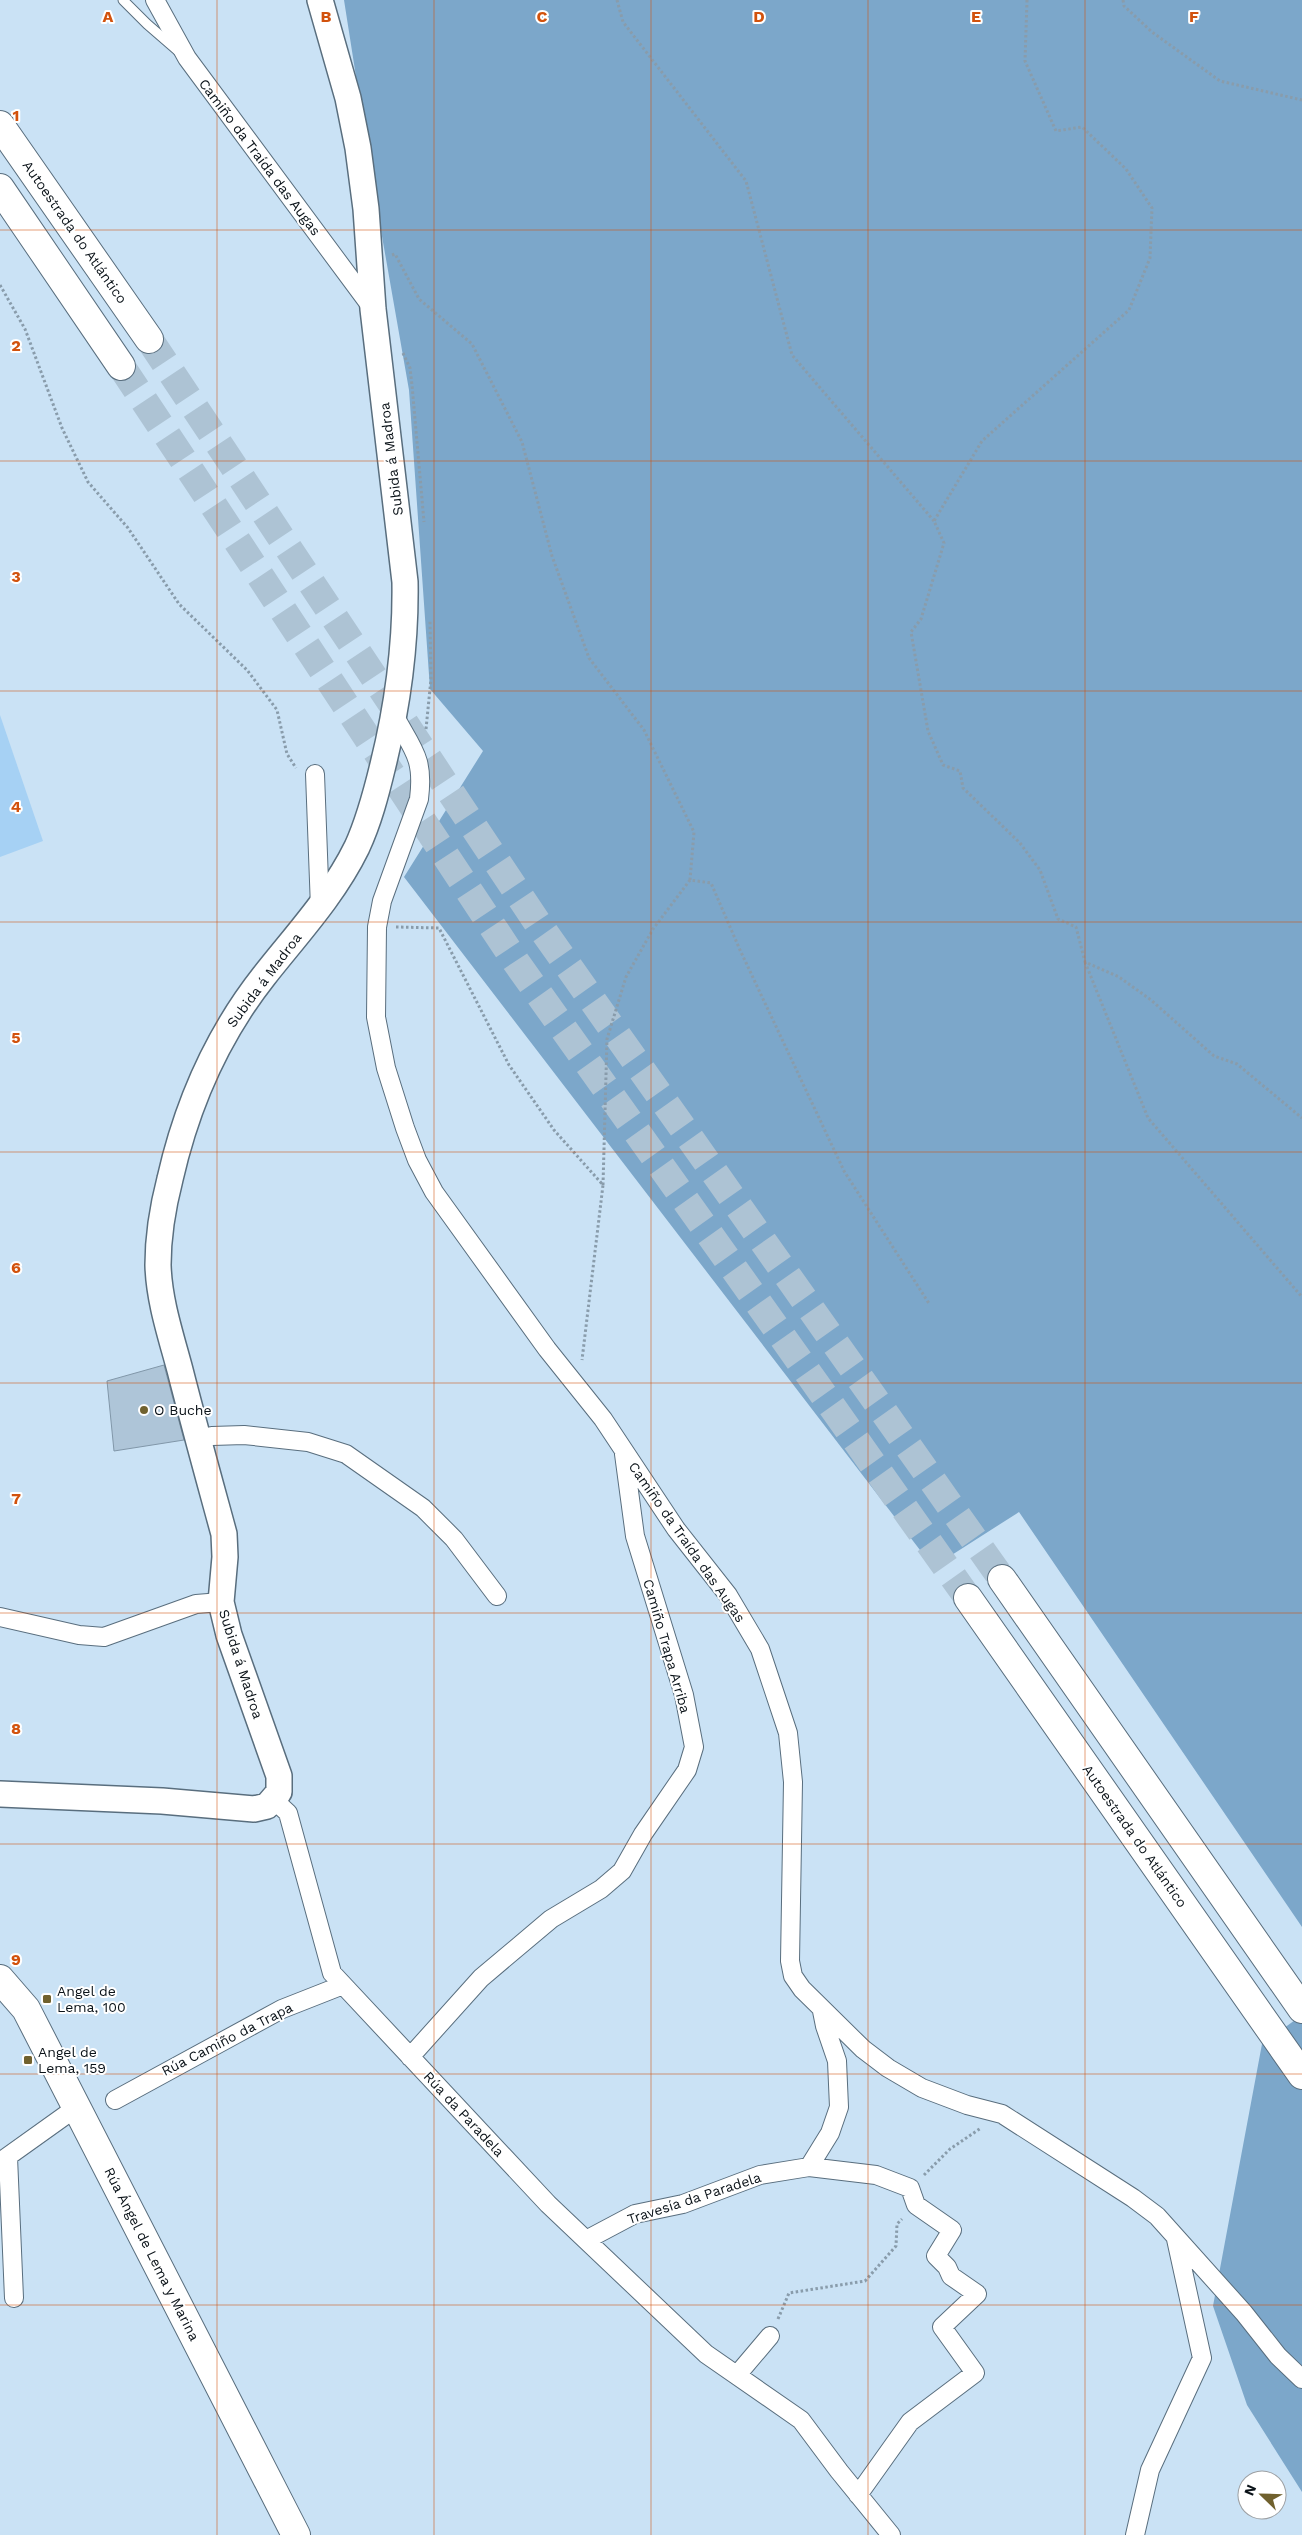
<svg xmlns="http://www.w3.org/2000/svg" width="1302" height="2535" viewBox="0 0 1302 2535" font-family="'Work Sans',sans-serif">
  <style>
    .green { fill: #a6d1f4 }
    .forest { fill: #7ca7ca }
    .building { fill: #aec5d8; stroke: #8197a9 }
    .lines { fill: none; stroke-linecap: round; stroke-linejoin: round }
    .highway-tunnel { stroke: #adc3d4; stroke-width: 28; stroke-dasharray: 28 14; stroke-linecap: butt }
    .lane-casing { stroke: #596e7e; stroke-width: 11 }
    .street-casing { stroke: #596e7e; stroke-width: 20 }
    .secondary-casing { stroke: #596e7e; stroke-width: 28 }
    .highway-casing { stroke: #596e7e; stroke-width: 30 }
    .path { stroke: #899cab; stroke-width: 3; stroke-dasharray: 2.5 2.5; stroke-linecap: butt }
    .lane { stroke: #fff; stroke-width: 9 }
    .street { stroke: #fff; stroke-width: 18 }
    .secondary { stroke: #fff; stroke-width: 25 }
    .highway { stroke: #fff; stroke-width: 28 }
    .grid { fill: none; stroke: #d2520d; stroke-width: 1; stroke-opacity: 0.55 }
    .poi-dot { fill: #70612e; stroke: #fff; stroke-width: 2 }
    .labels { text-anchor: middle; dominant-baseline: central; stroke-width: 4; stroke-linejoin: round; paint-order: stroke }
    .street-label { font-size: 14px; fill: #0a1218; stroke: #fff }
    .poi-label { font-size: 14px; fill: #0a1218; stroke: #fff; text-anchor: start }
    .grid-label { font-size: 16px; text-anchor: middle; font-weight: bold; fill: #d2520d; stroke: #fff; stroke-width: 4; stroke-linejoin: round; paint-order: stroke }
  </style>
  <rect width="100%" height="100%" fill="#cae2f5"/>
  <!-- green -->
  <path class="green" d="M 0,715 L 43,841 L 0,857 Z"/>
  <!-- forest -->
  <path class="forest" d="M 344,0 L 1302,0 L 1302,1927 L 1019,1512 L 933,1567 L 404,877 L 483,751 L 430,689 L 409,390 L 373,185 Z
    M 1302,2015 L 1302,2492 L 1247,2405 L 1213,2306 L 1262,2044 Z"/>
  <!-- building -->
  <path class="building" d="M 164,1365 L 184,1440 L 114,1451 L 107,1381 Z"/>
  <g class="lines">
    <!-- highway-tunnel -->
    <path class="highway-tunnel" d="M 149,339 L 537,922 L 1002,1579
      M 121,366 L 516,962 L 968,1598"/>
    <!-- lane casing -->
    <g class="lane-casing">
      <path id="lane" d="M 123,0 L 147,24 L 177,50"/>
    </g>
    <!-- street casing -->
    <g class="street-casing">
      <path id="street" d="M 155,0 L 187,58 L 373,309
        M 395,717 C 414,751 424,759 419,799 L 382,901 L 377,927 L 376,1017 L 386,1068 L 405,1128 L 417,1160 L 434,1192 L 547,1349 L 603,1419 L 676,1529 L 728,1595 L 760,1649 L 788,1733 L 793,1782 L 790,1961 L 793,1976 L 802,1989 L 863,2049 L 888,2068 L 922,2088 L 967,2105 L 1002,2114 L 1133,2198 L 1157,2216 L 1244,2313 L 1278,2356 L 1302,2379
        M 315,774 L 320,908
        M 198,1439 L 212,1436 L 244,1435 L 308,1442 L 346,1454 L 423,1508 L 454,1539 L 497,1596
        M 0,1617 L 79,1635 L 104,1637 L 196,1604 L 221,1602
        M 274,1800 L 288,1813 L 332,1973 L 548,2204 L 706,2354 L 801,2420 L 839,2471 L 891,2535
        M 410,2057 L 481,1978 L 551,1919 L 601,1889 L 622,1871 L 643,1834 L 687,1770 L 694,1747 L 684,1695 L 635,1536 L 624,1454
        M 115,2100 L 282,2009 L 343,1985
        M 8,2157 L 14,2298
        M 0,2162 L 77,2107
        M 809,2167 L 830,2133 L 839,2107 L 837,2061 L 825,2026 L 822,2011
        M 586,2240 L 635,2214 L 683,2204 L 760,2175 L 809,2167 L 876,2175 L 910,2188 L 916,2205 L 952,2230 L 936,2256 L 947,2267 L 951,2276 L 977,2294 L 942,2327 L 975,2373 L 910,2422 L 858,2495
        M 737,2375 L 770,2336
        M 1135,2535 L 1150,2470 L 1202,2358 L 1176,2239"/>
    </g>
    <!-- secondary casing -->
    <g class="secondary-casing">
      <path id="secondary" d="M 0,1794 L 162,1801 L 254,1809 L 267,1806 L 279,1792 L 279,1776 L 229,1635 L 221,1602 L 225,1557 L 224,1534 C 209,1479 194,1425 180,1370 C 171,1336 159,1301 158,1265 C 158,1237 163,1206 170,1179 C 187,1104 216,1037 264,976 C 297,934 333,896 357,847 C 369,821 376,794 383,765 C 398,704 406,645 405,582 L 373,309 L 366,209 L 358,148 L 348,98 L 320,0"/>
    </g>
    <!-- highway casing -->
    <g class="highway-casing">
      <path id="highway" d="M 0,125 L 149,339
        M 0,188 L 121,366
        M 1002,1579 L 1302,2009
        M 968,1598 L 1302,2075
        M 0,1979 L 26,2009 L 296,2535"/>
    </g>
    <!-- path -->
    <path class="path" d="M 617,0 L 623,22 L 746,181 L 792,355 L 934,521
      M 1027,0 L 1025,61 L 1056,131 L 1082,127 L 1126,169 L 1152,208 L 1150,258 L 1129,310 L 982,441 L 934,521 L 944,543 L 921,619 L 911,632 L 928,731 L 943,765 L 960,771 L 963,788 L 1020,843 L 1040,870 L 1058,919 L 1076,927 L 1085,962 L 1119,977 L 1151,1000 L 1214,1056 L 1237,1064 L 1302,1118
      M 1123,0 L 1124,6 L 1152,32 L 1220,81 L 1302,100
      M 392,255 L 395,254 L 419,299 L 472,344 L 522,442 L 552,556 L 589,658 L 644,730 L 694,832 L 690,880
      M 0,285 L 25,329 L 62,428 L 88,482 L 128,528 L 179,604 L 247,670 L 277,710 L 287,754 L 296,768
      M 403,353 L 410,368 L 412,385 L 424,522
      M 426,729 L 431,679 L 430,621
      M 396,927 L 439,928 L 509,1065 L 554,1130 L 603,1185 L 582,1360
      M 1085,962 L 1148,1118 L 1302,1297
      M 603,1185 L 607,1039 L 626,977 L 653,929 L 690,880 L 711,883 L 740,950 L 844,1171 L 930,1305
      M 924,2175 L 950,2149 L 981,2128
      M 778,2319 L 789,2293 L 865,2281 L 896,2246 L 897,2224 L 902,2219"/>
    <!-- lane -->
    <use href="#lane" class="lane"/>
    <!-- street -->
    <use href="#street" class="street"/>
    <!-- secondary -->
    <use href="#secondary" class="secondary"/>
    <!-- highway -->
    <use href="#highway" class="highway"/>
  </g>
  <!-- grid -->
  <path class="grid" d="M 217,0 L 217,2535M 434,0 L 434,2535M 651,0 L 651,2535M 868,0 L 868,2535M 1085,0 L 1085,2535M 0,230 L 1302,230M 0,461 L 1302,461M 0,691 L 1302,691M 0,922 L 1302,922M 0,1152 L 1302,1152M 0,1383 L 1302,1383M 0,1613 L 1302,1613M 0,1844 L 1302,1844M 0,2074 L 1302,2074M 0,2305 L 1302,2305"/>
  <!-- markers -->
  <g class="poi-dot">
    <circle cx="144" cy="1410" r="5"/>
    <rect x="42" y="1994" width="10" height="10" rx="2.5"/>
    <rect x="23" y="2055" width="10" height="10" rx="2.5"/>
  </g>
  <g class="labels">
    <!-- street labels -->
    <g class="street-label">
      <text transform="translate(260 157) rotate(53)">Camiño da Traída das Augas</text>
      <text transform="translate(75 232) rotate(55)">Autoestrada do Atlántico</text>
      <text transform="translate(391 459) rotate(-97)">Subida á Madroa</text>
      <text transform="translate(264 980) rotate(-53)">Subida á Madroa</text>
      <text transform="translate(687 1542) rotate(55)">Camiño da Traída das Augas</text>
      <text transform="translate(667 1646) rotate(74)">Camiño Trapa Arriba</text>
      <text transform="translate(241 1664) rotate(72)">Subida á Madroa</text>
      <text transform="translate(1135 1836) rotate(55)">Autoestrada do Atlántico</text>
      <text transform="translate(227 2039) rotate(-27)">Rúa Camiño da Trapa</text>
      <text transform="translate(464 2114) rotate(47)">Rúa da Paradela</text>
      <text transform="translate(694 2198) rotate(-18)">Travesía da Paradela</text>
      <text transform="translate(152 2254) rotate(63)">Rúa Ángel de Lema y Marina</text>
    </g>
    <!-- poi labels -->
    <g class="poi-label">
      <text x="154" y="1410">O Buche</text>
      <text x="57" y="1991">Angel de<tspan x="57" dy="16">Lema, 100</tspan></text>
      <text x="38" y="2052">Angel de<tspan x="38" dy="16">Lema, 159</tspan></text>
    </g>
  </g>
  <g class="grid-label">
    <text x="108" y="22">A</text>
    <text x="326" y="22">B</text>
    <text x="542" y="22">C</text>
    <text x="759" y="22">D</text>
    <text x="976" y="22">E</text>
    <text x="1194" y="22">F</text>
    <text x="16" y="121">1</text>
    <text x="16" y="351">2</text>
    <text x="16" y="582">3</text>
    <text x="16" y="812">4</text>
    <text x="16" y="1043">5</text>
    <text x="16" y="1273">6</text>
    <text x="16" y="1504">7</text>
    <text x="16" y="1734">8</text>
    <text x="16" y="1965">9</text>
  </g>
  <!-- north arrow -->
  <g transform="translate(1262 2495) rotate(293)"><circle r="24" fill="#ffffff" stroke="#9da0a3"/>
  <path d="M0-4L9 19L0 12L-9 19Z" fill="#70612e"/>
  <text y="-8" font-size="14" font-weight="bold" text-anchor="middle" fill="#0a1218">N</text>
  </g>
</svg>
